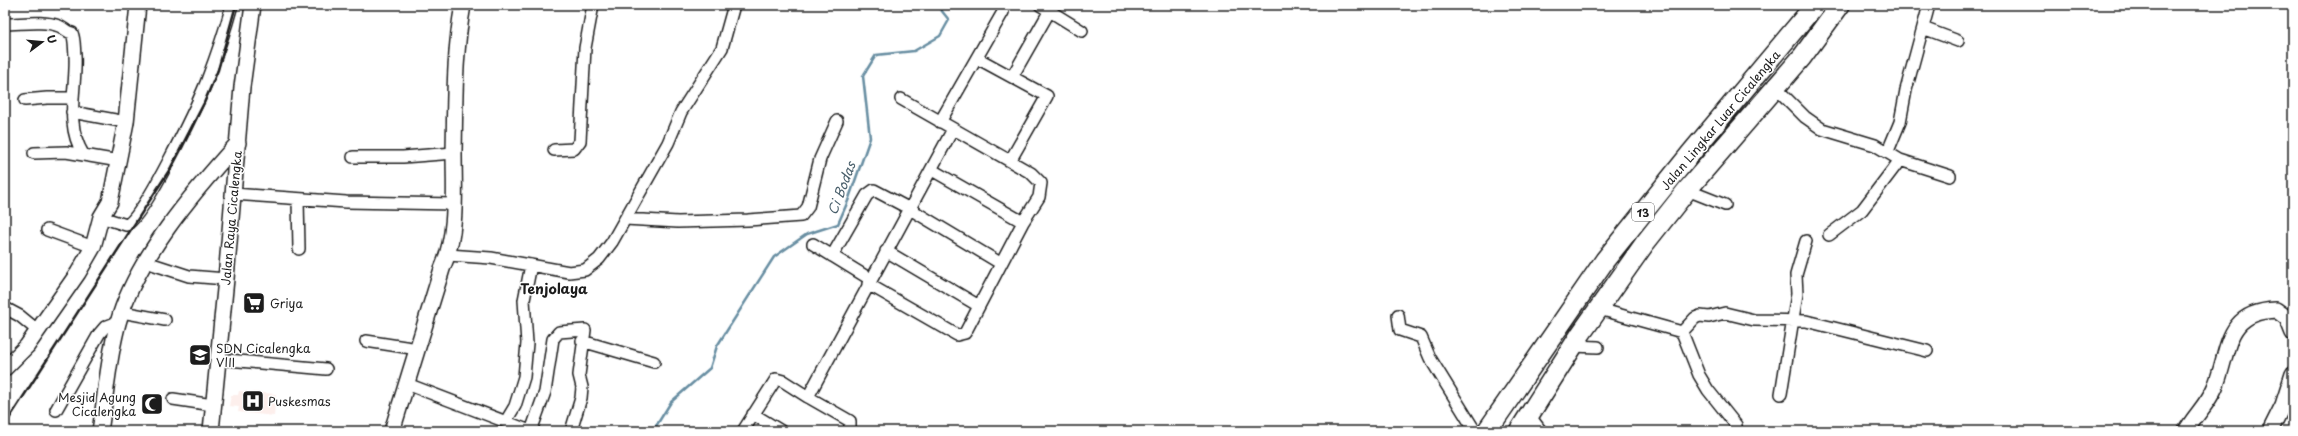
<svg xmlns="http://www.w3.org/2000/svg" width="2298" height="436" viewBox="0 0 2298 436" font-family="'Playpen Sans',sans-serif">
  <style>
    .built { fill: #fdefec }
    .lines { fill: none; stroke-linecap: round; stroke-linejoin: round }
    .stream { stroke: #678ea2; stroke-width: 2.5 }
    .street-casing { stroke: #1c1c1c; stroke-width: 14 }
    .secondary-casing { stroke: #1c1c1c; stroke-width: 18 }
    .highway-casing { stroke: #1c1c1c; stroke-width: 22 }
    .street { stroke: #fff; stroke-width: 11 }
    .secondary { stroke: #fff; stroke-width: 15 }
    .highway { stroke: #fff; stroke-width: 19 }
    .rail { stroke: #1c1c1c; stroke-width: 2.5 }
    .labels { text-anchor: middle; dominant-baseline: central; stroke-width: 3; stroke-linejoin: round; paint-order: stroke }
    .shield { fill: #fff; stroke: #606060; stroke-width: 1 }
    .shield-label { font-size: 11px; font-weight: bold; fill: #1c1c1c }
    .street-label { font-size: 12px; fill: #1c1c1c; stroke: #fff }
    .poi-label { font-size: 12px; fill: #1c1c1c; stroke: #fff; text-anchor: start }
    .water-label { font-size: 13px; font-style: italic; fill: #485e6a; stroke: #fff }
    .quarter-label { font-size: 14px; font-weight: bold; fill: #1c1c1c; stroke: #fff }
  </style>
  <rect width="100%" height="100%" fill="#fff"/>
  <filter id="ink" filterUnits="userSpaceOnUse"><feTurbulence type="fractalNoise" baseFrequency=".025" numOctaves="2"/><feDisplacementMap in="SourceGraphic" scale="8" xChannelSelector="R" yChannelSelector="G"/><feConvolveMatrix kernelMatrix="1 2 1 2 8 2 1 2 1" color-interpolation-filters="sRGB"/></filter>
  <g filter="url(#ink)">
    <!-- built -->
    <path class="built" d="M 239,391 L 276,394 L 274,416 L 238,412 L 239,407 L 229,406 L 231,395 L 238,395 Z"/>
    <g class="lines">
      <!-- stream -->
      <path class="stream" d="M 653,431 L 671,402 L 710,368 L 717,346 L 774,257 L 807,234 L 838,224 L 848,201 L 870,138 L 863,76 L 876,55 L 914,51 L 940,36 L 949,20 L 937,5"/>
      <!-- street casing -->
      <g class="street-casing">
        <path id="street" d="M 1040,5 L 1082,31
          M 5,24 C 22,24 43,20 59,26 C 64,28 66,32 72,33 C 75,40 74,48 75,55 C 77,88 64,123 83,154
          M 1923,28 L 1958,41
          M 977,58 L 1047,96 L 1010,161
          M 1012,77 L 1053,5
          M 1775,87 L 1805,117 L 1822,129 L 1875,145 L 1900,160 L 1950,176
          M 25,100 L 47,98 L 72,98
          M 72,112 L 126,122
          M 940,122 L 1003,12
          M 554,150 L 574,149 L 580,141 L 585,48 L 593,5
          M 1888,151 L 1900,122 L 1906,90 L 1929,5
          M 34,153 L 66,152 L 119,161
          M 353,157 L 403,157 L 454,153
          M 932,170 L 1023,222
          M 1687,190 L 1725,205
          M 233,194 L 346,202 L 454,204
          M 298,199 L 299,249
          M 101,217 L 126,225 C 143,220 197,105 206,83 C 216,57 225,31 232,5
          M 625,219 L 678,222 L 748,220 L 801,216 L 808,207 L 820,159 L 837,121
          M 47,230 L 93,247
          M 1829,235 L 1862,210 L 1900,160
          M 813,244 L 870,279
          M 886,251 L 979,306
          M 448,255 L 491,258 L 569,272 L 585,270 L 599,259 L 612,242 L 668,143 L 681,112 L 722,48 L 734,5
          M 832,256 L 867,195 L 874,190 L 910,209 L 1000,263
          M 146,262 L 189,276 L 226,279
          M 868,284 L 957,335 L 965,333 L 1023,222 L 1039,197 L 1041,183 L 1031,173 L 901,99
          M 5,308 L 20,316 L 37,330
          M 1599,309 L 1682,332
          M 122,312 L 165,320
          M 1398,315 L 1400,330 L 1421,337 L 1430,358 L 1475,431
          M 1682,332 L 1695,318 L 1700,316 L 1709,317 L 1725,313 L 1754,320 L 1806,321 L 1927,351
          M 1682,332 L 1699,375 L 1708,390 L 1736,425 L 1736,431
          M 366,341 L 418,349
          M 582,341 L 654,362
          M 1573,346 L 1598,347
          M 217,359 L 326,369
          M 407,384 L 530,431
          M 1781,394 L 1797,294 L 1796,275 L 1806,241
          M 808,397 L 850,421 L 850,431
          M 173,399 L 213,405
          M 56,410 L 99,334 L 105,327 L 118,322
          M 753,414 L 781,431
          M 1529,415 L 1541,431
          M 506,421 L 515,406 L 524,377 L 527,343 L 524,300 L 531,265
          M 531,431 L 545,392 L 553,339 L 559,332 L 585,330 L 579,375 L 582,387 L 581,398 L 571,431
          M 743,431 L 776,379 L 783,381 L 808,397 L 953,129"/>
      </g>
      <!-- secondary casing -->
      <g class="secondary-casing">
        <path id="secondary" d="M 5,368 L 27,346 L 78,273 L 93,247 L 101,217 L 110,202 L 126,122 L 138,5
          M 100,431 C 106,395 108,358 118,323 C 135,260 194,191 238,143
          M 211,431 L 226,279 L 242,87 L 253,5
          M 392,431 L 442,269 C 458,233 454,191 454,152 C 455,103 454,53 463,5
          M 2186,431 C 2195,415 2208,404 2215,387 C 2230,352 2223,312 2276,310 L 2287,318 L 2293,333
          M 2270,431 L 2283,405 L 2293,374"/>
      </g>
      <!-- highway casing -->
      <g class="highway-casing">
        <path id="highway" d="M 1487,431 L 1605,260 L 1691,153 L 1815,5
          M 1519,431 L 1580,335 L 1645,243 L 1687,190 L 1802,57 L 1840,5"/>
      </g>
      <!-- street -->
      <use href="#street" class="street"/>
      <!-- secondary -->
      <use href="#secondary" class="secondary"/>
      <!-- highway -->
      <use href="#highway" class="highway"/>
      <!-- rail -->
      <path class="rail" d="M 5,425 L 170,169 L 204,103 L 218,70 L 236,5"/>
    </g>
  </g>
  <!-- icons -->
  <defs>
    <g id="supermarket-square" transform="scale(1.15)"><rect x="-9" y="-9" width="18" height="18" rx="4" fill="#1c1c1c" stroke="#fff"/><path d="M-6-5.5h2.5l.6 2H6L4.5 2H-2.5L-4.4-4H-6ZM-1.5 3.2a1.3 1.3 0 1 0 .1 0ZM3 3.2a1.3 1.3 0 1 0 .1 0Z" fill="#fff"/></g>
    <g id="school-square" transform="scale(1.15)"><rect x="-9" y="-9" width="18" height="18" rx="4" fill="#1c1c1c" stroke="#fff"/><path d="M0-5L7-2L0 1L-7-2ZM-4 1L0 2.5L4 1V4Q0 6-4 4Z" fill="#fff"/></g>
    <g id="hospital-square" transform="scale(1.15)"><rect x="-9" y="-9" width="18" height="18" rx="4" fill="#1c1c1c" stroke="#fff"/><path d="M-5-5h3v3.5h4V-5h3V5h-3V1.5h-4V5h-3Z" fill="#fff"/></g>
    <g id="mosque-square" transform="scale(1.15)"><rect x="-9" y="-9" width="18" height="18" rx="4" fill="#1c1c1c" stroke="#fff"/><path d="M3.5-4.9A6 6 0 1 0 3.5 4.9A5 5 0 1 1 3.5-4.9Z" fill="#fff"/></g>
  </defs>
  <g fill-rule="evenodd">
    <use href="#supermarket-square" x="254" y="303"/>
    <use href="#school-square" x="200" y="355"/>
    <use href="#hospital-square" x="253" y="401"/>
    <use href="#mosque-square" x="152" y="404"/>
  </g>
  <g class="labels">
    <!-- shield labels -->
    <rect class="shield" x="1632" y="203" width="22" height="18" rx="3"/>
    <g class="shield-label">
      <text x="1643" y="212">13</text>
    </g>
    <!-- street labels -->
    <g class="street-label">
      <text transform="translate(1720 120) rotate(-50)">Jalan Lingkar Luar Cicalengka</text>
      <text transform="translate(231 218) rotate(-85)">Jalan Raya Cicalengka</text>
    </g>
    <!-- poi labels -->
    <g class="poi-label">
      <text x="270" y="303">Griya</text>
      <text x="216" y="348">SDN Cicalengka<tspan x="216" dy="14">VIII</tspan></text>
      <text x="136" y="397" text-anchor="end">Mesjid Agung<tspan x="136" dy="14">Cicalengka</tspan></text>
      <text x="268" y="401">Puskesmas</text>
    </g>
    <!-- water labels -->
    <g class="water-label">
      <text transform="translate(841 188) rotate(-69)">Ci Bodas</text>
    </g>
    <!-- quarter labels -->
    <g class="quarter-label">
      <text x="554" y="288">Tenjolaya</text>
    </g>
  </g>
  <!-- margin -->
  <rect width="2298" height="436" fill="none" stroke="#fff" stroke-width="20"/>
  <rect x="10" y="10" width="2278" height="416" fill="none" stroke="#1c1c1c" stroke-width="1.5" filter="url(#ink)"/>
  <!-- north arrow -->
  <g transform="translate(42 42) rotate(74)" stroke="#ffffff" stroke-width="3" paint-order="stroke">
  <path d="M0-3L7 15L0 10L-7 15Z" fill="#1c1c1c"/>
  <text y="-6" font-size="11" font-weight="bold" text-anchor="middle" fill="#1c1c1c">U</text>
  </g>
</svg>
